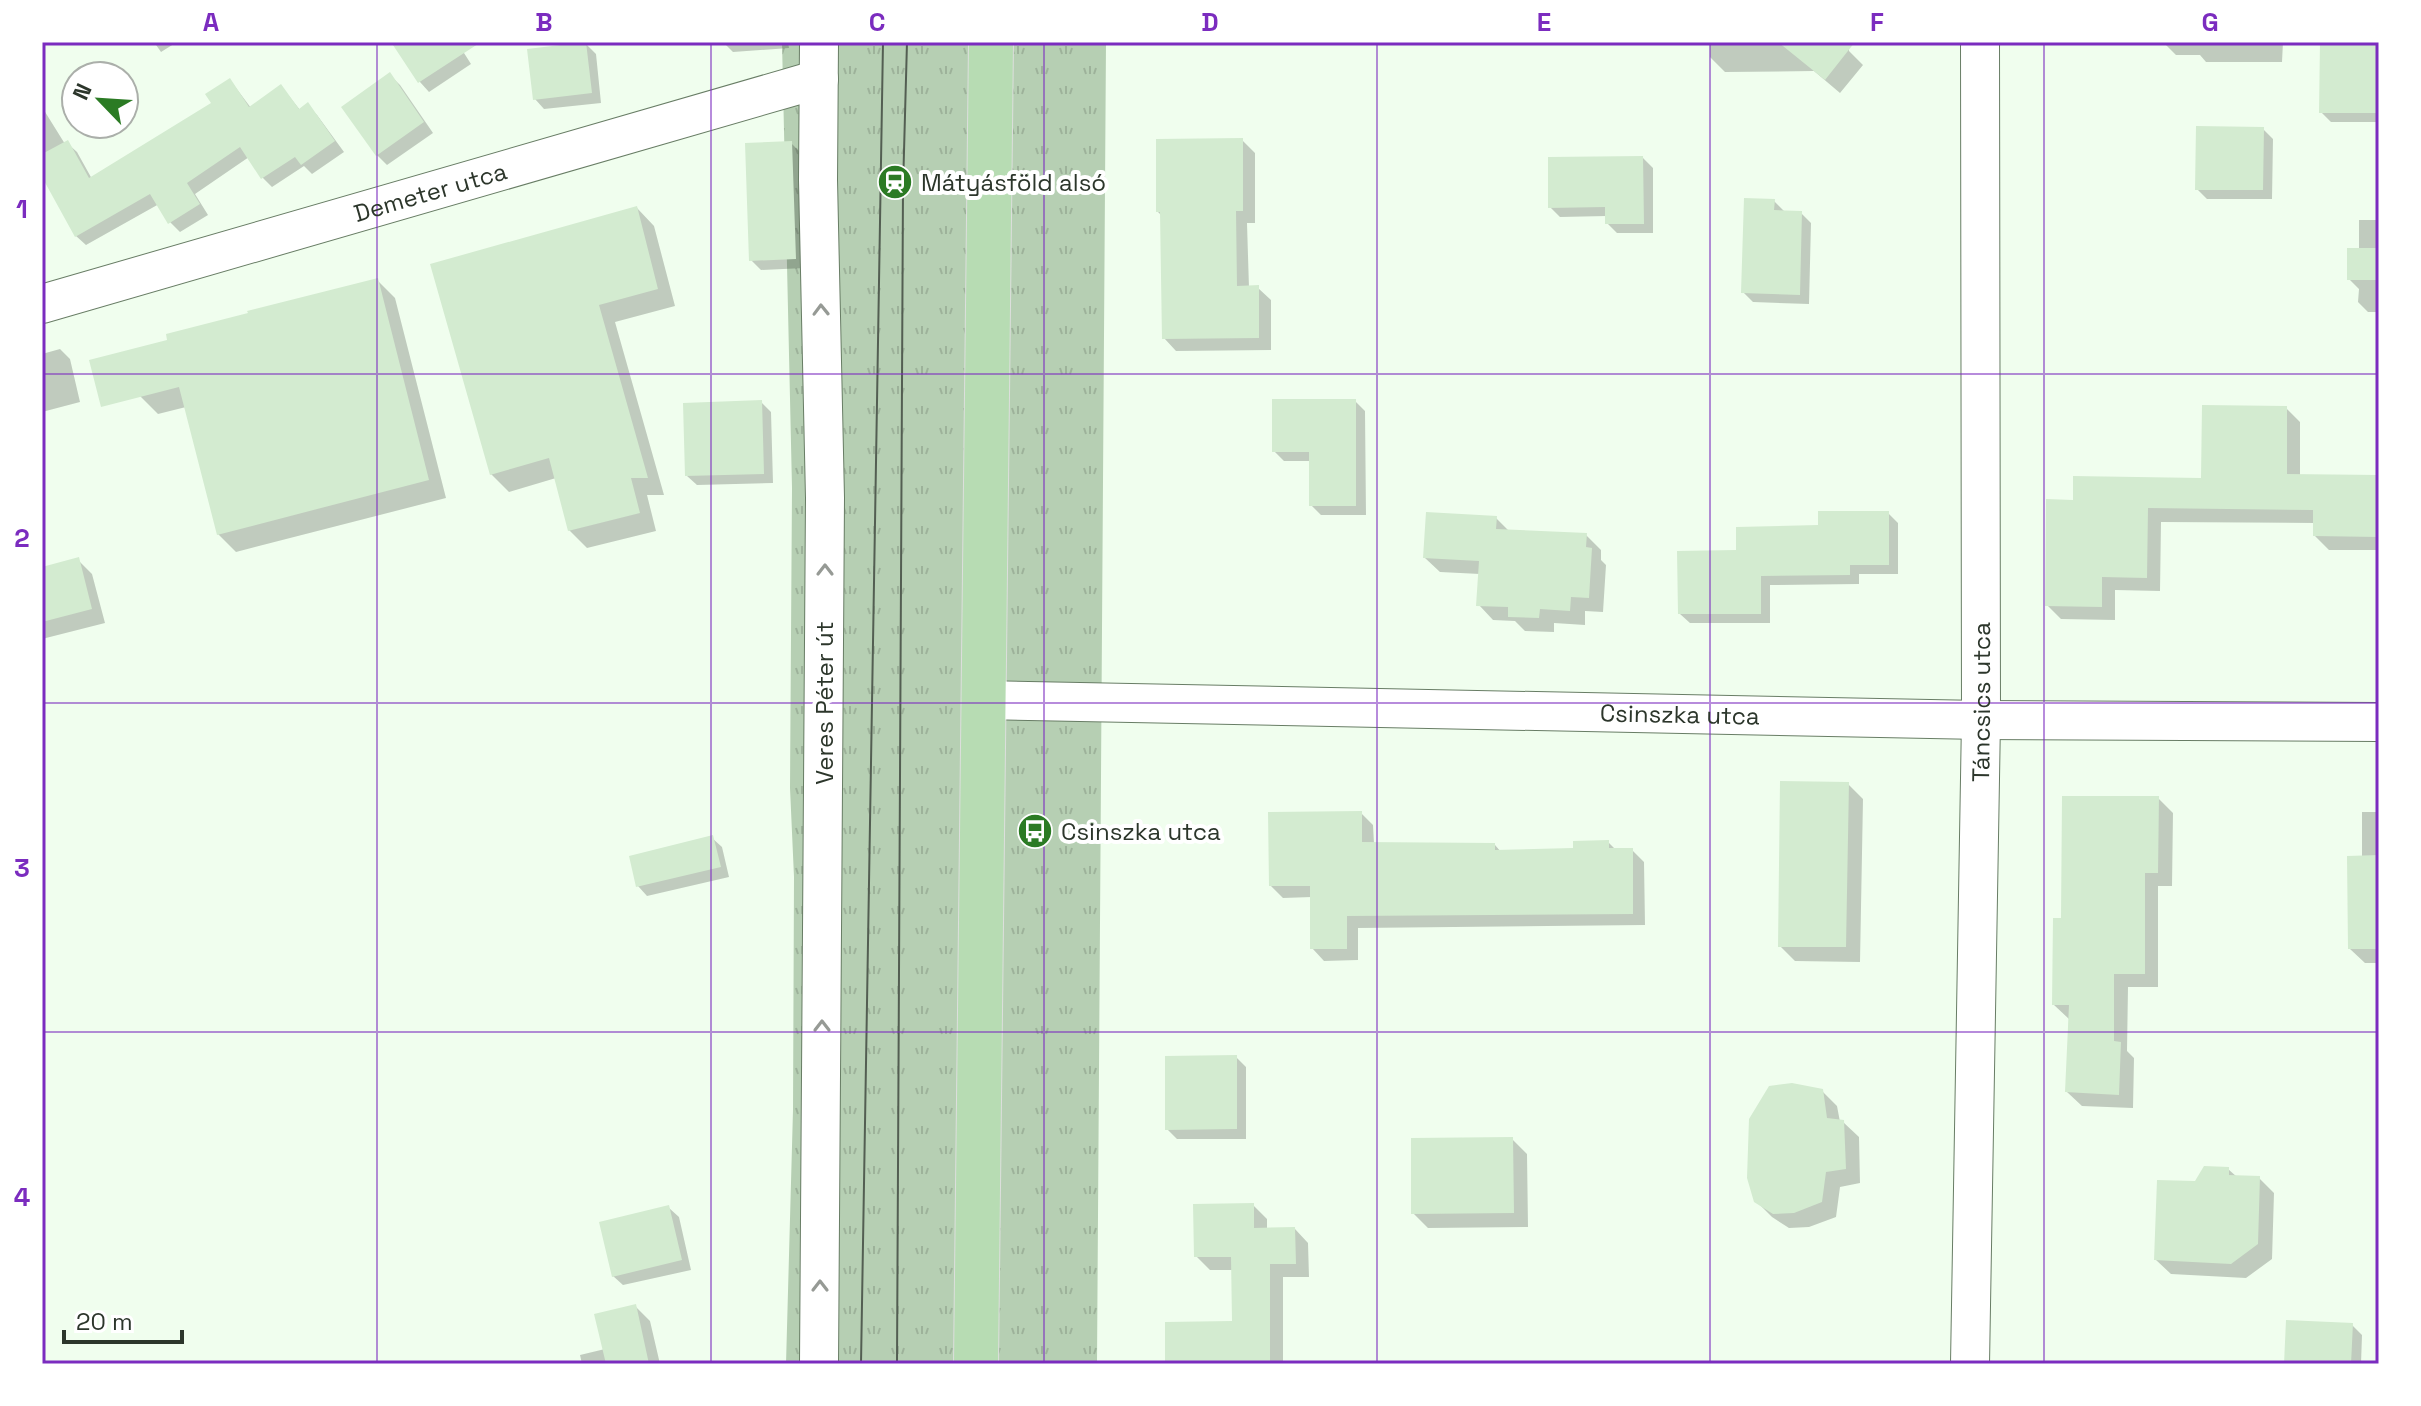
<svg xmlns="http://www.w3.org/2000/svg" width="2421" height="1406" viewBox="0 0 2421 1406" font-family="'Space Grotesk',sans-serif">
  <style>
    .grass { fill: url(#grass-tufts) }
    .shadow { fill: #0003 }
    .building { fill: #d3ebd0 }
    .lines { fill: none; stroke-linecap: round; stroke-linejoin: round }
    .street-casing { stroke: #687d65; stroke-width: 40 }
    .primary-casing { stroke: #dddfdd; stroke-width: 46 }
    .street { stroke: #fff; stroke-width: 38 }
    .primary { stroke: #b7dcb3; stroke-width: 44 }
    .tram { stroke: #535e52; stroke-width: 2 }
    .oneway { stroke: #969a95 }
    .grid { fill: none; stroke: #7b2cbf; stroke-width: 2; stroke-opacity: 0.55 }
    .labels { text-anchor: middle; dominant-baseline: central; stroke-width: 8; stroke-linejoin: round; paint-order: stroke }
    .poi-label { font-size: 24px; fill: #2c362b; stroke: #fff; text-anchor: start }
    .street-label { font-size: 24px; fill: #2c362b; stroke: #fff }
    .neatline { fill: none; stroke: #7b2cbf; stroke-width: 3 }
    .grid-label { font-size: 26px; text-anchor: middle; font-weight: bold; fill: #7b2cbf }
  </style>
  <defs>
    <pattern id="grass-tufts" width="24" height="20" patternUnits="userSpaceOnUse" patternTransform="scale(2)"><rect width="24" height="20" fill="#b6cfb3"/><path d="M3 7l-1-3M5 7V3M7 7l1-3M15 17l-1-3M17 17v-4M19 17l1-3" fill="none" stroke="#9db29a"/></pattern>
  </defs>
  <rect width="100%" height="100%" fill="#f0feee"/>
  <!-- grass -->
  <path class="grass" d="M 782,42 L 1106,42 L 1097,1364 L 786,1364 L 793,1110 L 794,877 L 790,788 L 792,488 Z"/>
  <!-- shadow -->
  <path class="shadow" d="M 154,42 L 177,42 L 161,52 Z
    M 393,42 L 457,42 L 471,64 L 429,92 L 420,82 Z
    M 723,42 L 788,42 L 789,48 L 733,52 Z
    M 1710,42 L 1849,42 L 1849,51 L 1863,65 L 1840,93 L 1814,71 L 1725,72 L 1710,57 Z
    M 2163,42 L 2283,42 L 2282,62 L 2206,62 L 2200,55 L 2176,55 Z
    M 586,44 L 596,54 L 601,103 L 544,109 L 535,99 Z
    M 2379,44 L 2379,122 L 2331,122 L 2321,112 Z
    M 390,75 L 400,85 L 433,133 L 387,165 L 377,155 L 344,107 Z
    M 230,80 L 251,108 L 281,86 L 300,110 L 307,105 L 317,115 L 344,152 L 312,174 L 304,166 L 272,187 L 263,178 L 249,157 L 195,194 L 208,215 L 180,232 L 170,222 L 159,204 L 86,245 L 76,236 L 42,173 L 42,107 L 65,144 L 67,143 L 77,152 L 92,179 L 214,103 Z
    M 2263,129 L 2273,139 L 2272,199 L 2207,199 L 2197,189 Z
    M 1242,140 L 1255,153 L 1255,223 L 1247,223 L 1249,288 L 1258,288 L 1271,300 L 1271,350 L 1176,351 L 1164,338 L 1162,216 L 1158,212 Z
    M 791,143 L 801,153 L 805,268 L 761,270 L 751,260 Z
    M 1643,158 L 1653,168 L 1653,233 L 1617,233 L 1607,223 L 1607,216 L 1560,217 L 1550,207 Z
    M 1774,201 L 1784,211 L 1801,213 L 1811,223 L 1809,304 L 1753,302 L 1743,292 Z
    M 637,208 L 654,226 L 675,306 L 615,322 L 664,495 L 647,495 L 656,531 L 587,548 L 569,530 L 556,478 L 509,492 L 491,474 Z
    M 2359,220 L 2379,220 L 2379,312 L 2368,312 L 2358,302 L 2359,289 L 2349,279 L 2359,250 Z
    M 377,280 L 395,298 L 446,498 L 236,552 L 218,534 L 186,407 L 158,414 L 140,396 Z
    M 60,349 L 70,359 L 80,402 L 42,412 L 42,354 Z
    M 1355,401 L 1365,411 L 1366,515 L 1321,515 L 1311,505 L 1311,461 L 1284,461 L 1274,451 Z
    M 761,402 L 771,412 L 773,483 L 697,485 L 687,476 Z
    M 2286,408 L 2300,422 L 2300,476 L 2379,477 L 2379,550 L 2329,550 L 2315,536 L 2315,523 L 2161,522 L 2160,591 L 2115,590 L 2115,620 L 2061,619 L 2047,605 L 2075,502 L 2203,480 Z
    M 1888,513 L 1898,523 L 1898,574 L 1859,574 L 1859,584 L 1770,585 L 1770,623 L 1690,623 L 1680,614 L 1820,527 Z
    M 1496,518 L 1509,531 L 1586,535 L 1601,550 L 1601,560 L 1606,565 L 1603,612 L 1585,611 L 1585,625 L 1554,623 L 1554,632 L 1525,631 L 1515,621 L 1493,620 L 1479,605 L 1480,574 L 1440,572 L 1425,558 Z
    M 78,560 L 92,574 L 105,623 L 42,639 L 42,569 Z
    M 1848,784 L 1863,799 L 1860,962 L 1795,961 L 1780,946 Z
    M 2158,798 L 2173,813 L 2172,886 L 2158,886 L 2158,987 L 2128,987 L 2127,1051 L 2134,1058 L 2133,1108 L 2082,1106 L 2067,1092 L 2069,1019 L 2054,1005 L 2063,920 Z
    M 2362,812 L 2379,812 L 2379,963 L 2365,963 L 2350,949 L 2362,857 Z
    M 1361,813 L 1373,825 L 1374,844 L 1495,845 L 1501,852 L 1575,850 L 1608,842 L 1616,850 L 1632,850 L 1644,862 L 1645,925 L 1358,928 L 1358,960 L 1324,961 L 1312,948 L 1312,897 L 1283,898 L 1271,886 Z
    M 712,838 L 722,847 L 729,877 L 647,896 L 638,886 Z
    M 1236,1057 L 1246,1067 L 1246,1139 L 1177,1139 L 1167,1129 Z
    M 1822,1091 L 1837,1106 L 1840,1122 L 1843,1122 L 1859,1137 L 1860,1183 L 1840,1187 L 1836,1217 L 1809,1227 L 1789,1228 L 1772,1217 L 1756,1201 Z
    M 1512,1139 L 1527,1154 L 1528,1227 L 1428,1228 L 1413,1213 Z
    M 2228,1169 L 2237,1177 L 2259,1178 L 2274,1193 L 2272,1259 L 2246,1278 L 2171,1274 L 2156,1260 L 2196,1183 Z
    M 1253,1205 L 1267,1219 L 1267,1230 L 1295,1229 L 1308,1243 L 1309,1277 L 1283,1277 L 1283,1364 L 1167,1364 L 1234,1323 L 1233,1270 L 1210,1270 L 1196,1256 Z
    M 669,1208 L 679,1217 L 691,1270 L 623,1285 L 613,1276 Z
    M 635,1306 L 650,1321 L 660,1364 L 582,1364 L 580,1355 L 605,1349 Z
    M 2352,1325 L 2362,1335 L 2361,1364 L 2286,1364 Z"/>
  <!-- building -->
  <path class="building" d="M 391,42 L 481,42 L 418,83 Z
    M 586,42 L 592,93 L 533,100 L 527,49 Z
    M 1778,42 L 1855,42 L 1825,80 Z
    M 2320,42 L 2379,42 L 2379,113 L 2319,113 Z
    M 390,72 L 424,122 L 376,156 L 341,107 Z
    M 230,78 L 249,107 L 281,84 L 299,109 L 308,102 L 335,141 L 301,165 L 295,157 L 261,179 L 240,147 L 187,183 L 200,204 L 168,224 L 150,194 L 75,237 L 42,177 L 42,154 L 68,140 L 89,178 L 211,103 L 205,94 Z
    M 2196,126 L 2264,127 L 2263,190 L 2195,190 Z
    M 1243,138 L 1243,211 L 1236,211 L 1237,286 L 1259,285 L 1259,338 L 1162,339 L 1160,212 L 1156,212 L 1156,139 Z
    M 792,141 L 796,259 L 749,261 L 745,143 Z
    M 1643,156 L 1644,224 L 1605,224 L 1605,207 L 1548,208 L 1548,157 Z
    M 1744,198 L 1775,199 L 1774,210 L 1802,211 L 1800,295 L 1741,293 Z
    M 637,206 L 658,289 L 599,305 L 648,478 L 631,478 L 640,513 L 568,531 L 549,458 L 490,475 L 430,264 Z
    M 2347,248 L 2379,248 L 2379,280 L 2347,280 Z
    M 378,278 L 429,480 L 217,535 L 179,387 L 101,407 L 89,360 L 167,340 L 166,334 L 248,313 L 247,311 Z
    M 1272,399 L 1356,399 L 1356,506 L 1309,506 L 1309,452 L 1272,452 Z
    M 762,400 L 764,474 L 685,476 L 683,403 Z
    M 2202,405 L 2287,406 L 2287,474 L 2379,475 L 2379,537 L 2313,536 L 2313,510 L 2148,508 L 2147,578 L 2102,577 L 2102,607 L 2045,606 L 2046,499 L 2073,500 L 2073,476 L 2201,478 Z
    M 1818,511 L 1889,511 L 1889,565 L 1850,565 L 1850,575 L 1761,576 L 1761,614 L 1678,614 L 1677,551 L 1736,550 L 1736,527 L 1818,525 Z
    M 1426,512 L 1497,516 L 1496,529 L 1587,533 L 1586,547 L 1592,548 L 1589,598 L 1571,597 L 1570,611 L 1540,609 L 1539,618 L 1508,617 L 1508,607 L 1476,606 L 1479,561 L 1423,558 Z
    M 79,557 L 92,609 L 42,622 L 42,567 Z
    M 1780,781 L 1849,782 L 1846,947 L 1778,947 Z
    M 2062,796 L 2159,796 L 2158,873 L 2145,873 L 2145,974 L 2114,974 L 2114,1041 L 2121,1042 L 2119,1095 L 2065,1092 L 2069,1005 L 2052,1005 L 2053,918 L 2061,918 Z
    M 1362,811 L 1362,842 L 1495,843 L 1495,850 L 1573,848 L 1573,841 L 1609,840 L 1609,848 L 1633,848 L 1633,914 L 1347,916 L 1347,949 L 1310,949 L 1310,886 L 1269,886 L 1268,812 Z
    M 713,835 L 721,867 L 636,887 L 629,856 Z
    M 2379,855 L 2379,949 L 2348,949 L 2347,856 Z
    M 1237,1055 L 1237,1129 L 1165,1130 L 1165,1056 Z
    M 1792,1083 L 1823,1089 L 1827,1118 L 1844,1120 L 1846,1169 L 1826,1172 L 1822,1202 L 1794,1213 L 1773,1214 L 1754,1202 L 1747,1178 L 1749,1119 L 1769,1086 Z
    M 1513,1137 L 1514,1213 L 1411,1214 L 1411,1138 Z
    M 2204,1166 L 2229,1167 L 2229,1175 L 2260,1176 L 2258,1244 L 2231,1264 L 2154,1260 L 2157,1180 L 2195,1181 Z
    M 1254,1203 L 1254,1228 L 1295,1227 L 1296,1264 L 1270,1264 L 1270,1364 L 1165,1364 L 1165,1322 L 1232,1321 L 1231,1257 L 1194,1257 L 1193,1204 Z
    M 669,1205 L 682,1260 L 612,1277 L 599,1222 Z
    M 636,1304 L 649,1364 L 606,1364 L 594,1314 Z
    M 2286,1320 L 2353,1323 L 2351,1364 L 2284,1364 Z"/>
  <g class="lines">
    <!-- street casing -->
    <g class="street-casing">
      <g id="street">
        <path d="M 819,42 L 818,180 L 825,498 L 819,1364"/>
        <path id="s1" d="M 42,304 L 819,79"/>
        <path id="s2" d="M 982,700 L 1981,720 L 2379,722"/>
        <path id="s3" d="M 1970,1364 L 1981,720 L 1980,42"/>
      </g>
    </g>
    <!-- primary casing -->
    <g class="primary-casing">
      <path id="primary" d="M 976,1364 L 991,42"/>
    </g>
    <!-- street -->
    <use href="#street" class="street"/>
    <!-- primary -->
    <use href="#primary" class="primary"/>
    <!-- tram -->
    <path class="tram" d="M 861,1364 L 883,42
      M 897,1364 L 903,188 L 907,42"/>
  </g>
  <!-- one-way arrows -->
  <defs><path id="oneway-chevron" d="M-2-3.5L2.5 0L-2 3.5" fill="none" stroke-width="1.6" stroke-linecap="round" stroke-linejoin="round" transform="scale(2)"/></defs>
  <g class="oneway">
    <use href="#oneway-chevron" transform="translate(821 310) rotate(-91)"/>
    <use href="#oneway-chevron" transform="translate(825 570) rotate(-90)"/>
    <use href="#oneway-chevron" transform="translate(822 1026) rotate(-90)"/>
    <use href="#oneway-chevron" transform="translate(820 1286) rotate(-90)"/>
  </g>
  <!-- grid -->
  <path class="grid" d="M 377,42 L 377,1364M 711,42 L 711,1364M 1044,42 L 1044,1364M 1377,42 L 1377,1364M 1710,42 L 1710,1364M 2044,42 L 2044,1364M 42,374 L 2379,374M 42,703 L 2379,703M 42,1032 L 2379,1032"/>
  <!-- icons -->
  <defs>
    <g id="station-disc" transform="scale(1.8)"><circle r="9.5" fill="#2b7b24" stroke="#fff"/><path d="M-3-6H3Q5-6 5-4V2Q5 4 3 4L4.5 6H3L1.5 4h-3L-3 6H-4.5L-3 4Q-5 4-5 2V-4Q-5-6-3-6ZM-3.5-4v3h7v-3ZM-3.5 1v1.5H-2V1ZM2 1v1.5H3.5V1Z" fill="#fff"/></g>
    <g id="bus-disc" transform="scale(1.8)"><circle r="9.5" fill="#2b7b24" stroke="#fff"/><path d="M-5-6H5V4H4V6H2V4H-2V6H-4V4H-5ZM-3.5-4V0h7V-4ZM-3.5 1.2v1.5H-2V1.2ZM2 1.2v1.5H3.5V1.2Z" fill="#fff"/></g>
  </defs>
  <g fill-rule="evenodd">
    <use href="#station-disc" x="895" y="182"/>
    <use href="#bus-disc" x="1035" y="831"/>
  </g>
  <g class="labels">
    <!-- poi labels -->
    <g class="poi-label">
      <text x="921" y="182">Mátyásföld alsó</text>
      <text x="1061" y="831">Csinszka utca</text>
    </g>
    <!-- street labels -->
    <g class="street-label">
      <text stroke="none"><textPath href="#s1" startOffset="404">Demeter utca</textPath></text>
      <text transform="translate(824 703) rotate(-90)">Veres Péter út</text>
      <text stroke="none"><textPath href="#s3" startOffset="662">Táncsics utca</textPath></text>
      <text stroke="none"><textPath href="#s2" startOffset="698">Csinszka utca</textPath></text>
    </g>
  </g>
  <!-- border -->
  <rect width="2421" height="1406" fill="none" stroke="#ffffff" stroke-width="88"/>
  <!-- north arrow -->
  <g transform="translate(100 100) rotate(295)"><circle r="38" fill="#ffffff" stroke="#abafaa" stroke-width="2"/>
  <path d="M0-6L14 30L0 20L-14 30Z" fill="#2b7b24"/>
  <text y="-12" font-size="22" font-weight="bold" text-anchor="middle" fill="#2c362b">N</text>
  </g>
  <!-- scale -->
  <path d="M64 1330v12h118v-12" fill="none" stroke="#2c362b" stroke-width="4"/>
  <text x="76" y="1330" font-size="24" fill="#2c362b" stroke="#ffffff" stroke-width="6" paint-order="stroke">20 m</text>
  <rect x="44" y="44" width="2333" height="1318" class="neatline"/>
  <g class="grid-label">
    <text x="211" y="31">A</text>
    <text x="544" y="31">B</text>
    <text x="877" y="31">C</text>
    <text x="1210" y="31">D</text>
    <text x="1544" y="31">E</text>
    <text x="1877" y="31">F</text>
    <text x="2210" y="31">G</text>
    <text x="22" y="218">1</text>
    <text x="22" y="547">2</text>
    <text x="22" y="877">3</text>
    <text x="22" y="1206">4</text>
  </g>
</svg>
